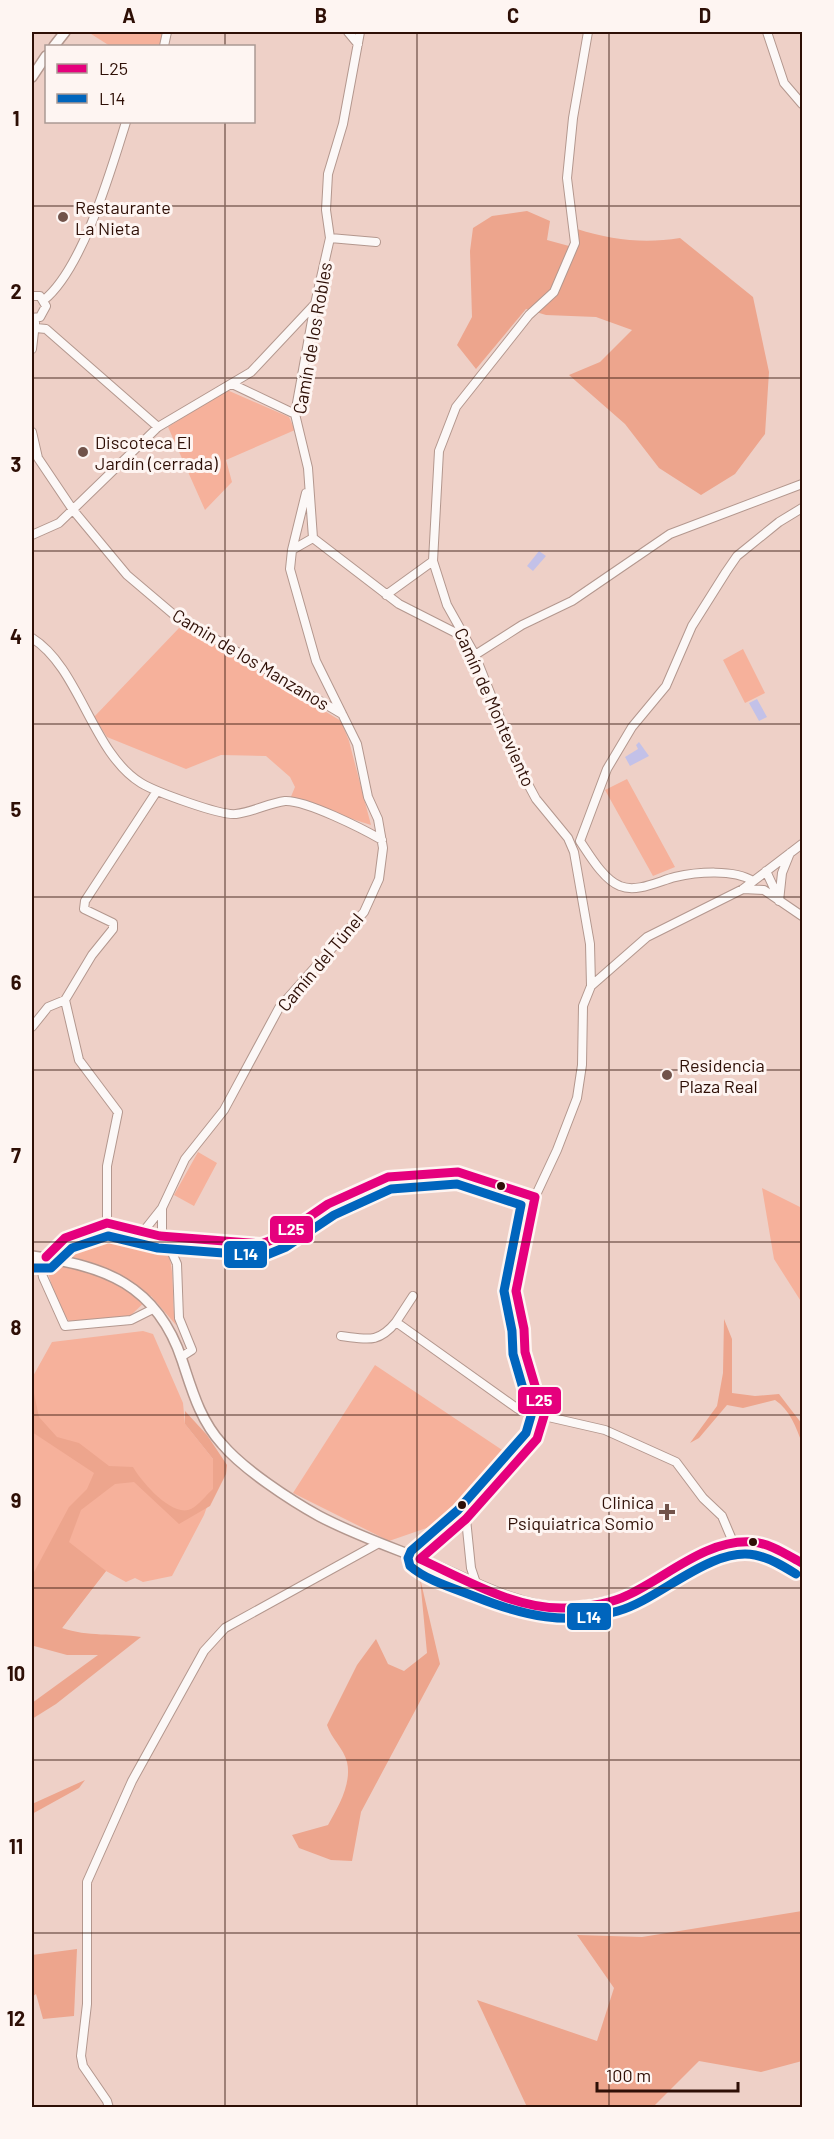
<svg xmlns="http://www.w3.org/2000/svg" width="834" height="2139" viewBox="0 0 834 2139" font-family="Barlow,sans-serif">
  <style>
    .green { fill: #f6b19b }
    .forest { fill: #eda58d }
    .water { fill: #c3c1e8 }
    .lines { fill: none; stroke-linecap: round; stroke-linejoin: round }
    .minor-casing { stroke: #b3978e; stroke-width: 10 }
    .tertiary-casing { stroke: #b3978e; stroke-width: 12 }
    .minor { stroke: #fcf8f7; stroke-width: 8 }
    .tertiary { stroke: #fcf8f7; stroke-width: 9 }
    .bus-1-casing { stroke: #fef5f2; stroke-width: 14 }
    .bus-2-casing { stroke: #fef5f2; stroke-width: 14 }
    .bus-1 { stroke: #e5007d; stroke-width: 9 }
    .bus-2 { stroke: #0065bd; stroke-width: 9 }
    .grid { fill: none; stroke: #2e0f06; stroke-width: 1.5; stroke-opacity: 0.55 }
    .poi-dot { fill: #71534a; stroke: #fef5f2; stroke-width: 2 }
    .bus-dot { fill: #2e0f06; stroke: #fef5f2; stroke-width: 2 }
    .labels { text-anchor: middle; dominant-baseline: central; stroke-width: 6; stroke-linejoin: round; paint-order: stroke }
    .poi-label { font-size: 18px; fill: #2e0f06; stroke: #fef5f2; text-anchor: start }
    .street-label { font-size: 18px; fill: #2e0f06; stroke: #fef5f2 }
    .line-badge { stroke: #fef5f2; stroke-width: 2 }
    .badge-label { font-size: 16px; text-anchor: middle; font-weight: bold; fill: #fff }
    .neatline { fill: none; stroke: #2e0f06; stroke-width: 2 }
    .grid-label { font-size: 20px; text-anchor: middle; font-weight: bold; fill: #2e0f06 }
  </style>
  <rect width="100%" height="100%" fill="#eed0c7"/>
  <!-- green -->
  <path class="green" d="M 88,32 L 162,32 L 160,46 L 110,46 Z
    M 227,390 L 289,417 L 295,430 L 226,460 L 232,482 L 205,510 L 168,427 Z
    M 179,628 L 198,634 L 341,721 L 349,741 L 371,825 L 290,799 L 295,787 L 290,777 L 266,756 L 221,755 L 186,769 L 107,737 L 94,717 Z
    M 743,649 L 765,693 L 745,703 L 723,660 Z
    M 627,779 L 675,867 L 653,876 L 605,790 Z
    M 198,1152 L 217,1163 L 194,1206 L 174,1195 Z
    M 762,1188 L 802,1208 L 802,1303 L 774,1259 Z
    M 108,1231 L 140,1235 L 165,1244 C 177,1271 170,1298 176,1325 L 151,1296 L 129,1317 L 69,1321 L 58,1307 L 46,1266 L 61,1249 Z
    M 143,1331 L 153,1334 L 183,1403 L 185,1424 L 213,1459 L 213,1490 L 204,1515 L 172,1576 L 143,1582 L 135,1578 L 126,1582 L 106,1571 L 62,1628 L 32,1641 L 32,1378 L 52,1342 Z
    M 375,1365 L 511,1456 L 498,1473 L 441,1523 L 389,1541 L 293,1493 Z"/>
  <!-- forest -->
  <path class="forest" d="M 527,211 L 550,221 L 547,240 L 569,246 L 577,229 C 612,240 644,244 680,238 L 753,297 L 769,372 L 765,434 L 735,474 L 701,495 L 659,468 L 625,424 L 569,375 L 600,362 L 632,330 L 596,317 L 546,315 L 526,309 L 476,369 L 457,345 L 472,317 L 470,251 L 473,228 L 492,216 Z
    M 724,1319 L 732,1339 L 732,1393 L 755,1396 L 779,1394 L 802,1424 L 802,1443 C 796,1427 790,1410 775,1400 L 743,1408 L 727,1405 L 699,1438 L 690,1443 L 717,1406 L 723,1373 Z
    M 32,1384 L 39,1417 L 57,1437 L 79,1443 L 109,1466 L 133,1467 C 141,1481 172,1518 191,1509 C 199,1505 206,1495 213,1489 L 213,1459 L 185,1424 L 185,1411 L 207,1435 L 227,1465 L 226,1474 L 210,1506 L 179,1524 L 134,1482 L 115,1484 L 81,1510 L 69,1542 L 106,1571 L 62,1628 C 88,1637 113,1633 141,1637 L 56,1704 L 32,1719 L 32,1703 L 98,1655 L 67,1655 L 34,1646 L 32,1648 L 32,1576 L 69,1507 L 87,1489 L 94,1473 L 32,1432 Z
    M 420,1578 L 440,1664 L 361,1812 L 352,1861 L 331,1860 L 299,1848 L 292,1835 L 328,1825 C 338,1807 352,1784 347,1762 C 344,1749 331,1738 327,1725 L 357,1665 L 376,1639 L 388,1664 L 404,1671 L 427,1653 Z
    M 85,1780 L 79,1788 L 32,1814 L 32,1804 Z
    M 802,1911 L 802,2061 L 761,2072 L 699,2061 L 653,2107 L 527,2107 L 477,2000 L 597,2041 L 614,1988 L 577,1935 L 642,1937 Z
    M 77,1949 L 74,2016 L 43,2019 L 36,1994 L 32,1997 L 32,1955 Z"/>
  <!-- water -->
  <path class="water" d="M 539,551 L 546,556 L 533,571 L 527,566 Z
    M 757,699 L 767,717 L 759,721 L 749,703 Z
    M 639,742 L 649,756 L 630,766 L 625,757 L 638,749 L 636,745 Z"/>
  <g class="lines">
    <!-- minor casing -->
    <g class="minor-casing">
      <path id="minor" d="M 348,32 L 358,44
        M 360,32 L 343,124 L 328,174 L 326,210 L 330,238 L 315,304 L 295,414 L 308,468 L 313,538 L 399,604 L 464,637
        M 767,32 L 784,83 L 802,104
        M 164,46 L 167,32
        M 330,238 L 376,242
        M 32,296 L 40,296 L 46,306 L 40,317 L 32,318
        M 44,300 C 83,268 111,170 126,122
        M 36,328 L 46,329 L 158,427
        M 32,349 L 35,323
        M 232,384 L 295,414
        M 32,432 L 38,458 L 73,510 L 127,575 L 173,614 L 342,714
        M 32,535 L 59,523 L 158,427 L 251,372 L 314,305
        M 292,550 L 306,493
        M 386,595 L 433,561
        M 32,638 C 80,668 92,753 141,783 C 156,792 221,816 236,814 C 253,812 269,803 285,801 C 306,800 363,829 382,840
        M 475,655 L 522,625 L 572,601 L 670,534 L 802,484
        M 766,871 L 779,899
        M 753,881 C 734,869 697,872 675,877 C 659,881 637,893 620,886 C 604,880 590,856 580,841 L 607,769 L 632,727 L 666,686 L 692,626 L 726,572 L 737,556 L 779,522 L 802,508
        M 743,889 L 764,890 L 802,916
        M 779,901 L 782,873 L 790,853
        M 591,986 L 647,937 L 743,889 L 802,844
        M 65,1000 L 79,1060 L 118,1112 L 107,1166 L 107,1223
        M 32,1027 L 48,1007 L 65,1000 L 92,955 L 113,929 L 113,923 L 84,909 L 85,901 L 157,791
        M 162,1209 L 162,1230 L 177,1264 L 179,1318 L 192,1350 L 181,1357
        M 143,1232 L 162,1208 L 185,1159 L 224,1110 L 279,1008 L 364,912 L 379,879 L 383,848 L 378,819 L 368,797 L 357,744 L 316,661 L 290,569 L 292,550 L 313,538
        M 39,1257 L 43,1277 L 65,1326 L 131,1320 L 153,1309
        M 46,1257 L 65,1238 L 107,1223 L 160,1236 L 261,1244 L 280,1237 L 328,1204 L 388,1177 L 458,1172 L 535,1197
        M 413,1296 L 396,1322 L 518,1409 L 544,1418
        M 341,1336 C 367,1339 378,1344 396,1322
        M 544,1416 L 605,1430 L 676,1462 L 703,1498 L 722,1516 L 733,1542
        M 466,1519 L 471,1568 L 476,1583
        M 420,1559 L 466,1519 L 537,1439 L 544,1416 L 525,1352 L 524,1329 L 516,1291 L 535,1197 L 557,1150 L 577,1098 L 582,1065 L 583,1006 L 591,986 L 590,944 L 574,852 L 568,838 L 536,799 L 522,773 L 475,655 L 447,605 L 433,561 L 439,451 L 456,407 L 529,315 L 554,292 L 575,243 L 567,178 L 573,118 L 588,32
        M 109,2108 L 107,2101 L 83,2066 L 81,2056 L 87,2004 L 87,1882 L 132,1781 L 204,1651 L 225,1628 L 379,1543"/>
    </g>
    <!-- tertiary casing -->
    <g class="tertiary-casing">
      <path id="tertiary" d="M 54,46 L 65,32
        M 32,77 L 46,56
        M 32,1256 C 104,1265 157,1285 182,1360 C 192,1390 200,1420 222,1444 C 243,1469 290,1500 319,1516 C 351,1533 385,1545 418,1558 C 461,1575 516,1608 564,1608 C 578,1608 615,1601 628,1596 C 666,1579 706,1540 750,1542 C 768,1544 786,1555 802,1563"/>
    </g>
    <!-- minor -->
    <use href="#minor" class="minor"/>
    <!-- tertiary -->
    <use href="#tertiary" class="tertiary"/>
    <!-- bus-1 casing -->
    <g class="bus-1-casing">
      <path id="bus-1" d="M 46,1257 L 65,1238 L 107,1223 L 160,1236 L 261,1244 L 280,1237 L 328,1204 L 388,1177 L 458,1172 L 535,1197
        M 420,1559 L 466,1519 L 537,1439 L 544,1416 L 525,1352 L 524,1329 L 516,1291 L 535,1197
        M 420,1559 C 464,1579 516,1610 566,1608 C 586,1607 610,1604 628,1595 C 667,1577 706,1539 752,1542 C 770,1543 787,1555 802,1563"/>
    </g>
    <!-- bus-2 casing -->
    <g class="bus-2-casing">
      <path id="bus-2" d="M 32,1268 L 51,1268 L 72,1248 L 108,1236 L 158,1248 L 264,1256 L 286,1247 L 334,1215 L 391,1189 L 457,1184 L 521,1205 L 504,1291 L 512,1331 L 513,1354 L 531,1416 L 526,1433 L 458,1510 L 411,1551 L 408,1558 L 410,1566 C 427,1581 456,1589 476,1597 C 524,1616 567,1626 618,1611 C 659,1600 711,1546 755,1555 C 770,1558 783,1566 796,1574"/>
    </g>
    <!-- bus-1 -->
    <use href="#bus-1" class="bus-1"/>
    <!-- bus-2 -->
    <use href="#bus-2" class="bus-2"/>
  </g>
  <!-- grid -->
  <path class="grid" d="M 225,32 L 225,46M 417,32 L 417,2108M 609,32 L 609,2108M 225,122 L 225,2108M 32,206 L 802,206M 32,378 L 802,378M 32,551 L 802,551M 32,724 L 802,724M 32,897 L 802,897M 32,1070 L 802,1070M 32,1242 L 802,1242M 32,1415 L 802,1415M 32,1588 L 802,1588M 32,1760 L 802,1760M 32,1933 L 802,1933"/>
  <!-- markers -->
  <g class="poi-dot">
    <circle cx="63" cy="217" r="6"/>
    <circle cx="83" cy="452" r="6"/>
    <circle cx="667" cy="1075" r="6"/>
    <path d="M664 1503h6v6h6v6h-6v6h-6v-6h-6v-6h6z"/>
  </g>
  <g class="bus-dot">
    <circle cx="501" cy="1186" r="5"/>
    <circle cx="462" cy="1505" r="5"/>
    <circle cx="753" cy="1542" r="5"/>
  </g>
  <g class="labels">
    <!-- poi labels -->
    <g class="poi-label">
      <text x="75" y="207">Restaurante<tspan x="75" dy="21">La Nieta</tspan></text>
      <text x="95" y="442">Discoteca El<tspan x="95" dy="21">Jardín (cerrada)</tspan></text>
      <text x="679" y="1065">Residencia<tspan x="679" dy="21">Plaza Real</tspan></text>
      <text x="654" y="1502" text-anchor="end">Clinica<tspan x="654" dy="21">Psiquiatrica Somio</tspan></text>
    </g>
    <!-- street labels -->
    <g class="street-label">
      <text transform="translate(312 338) rotate(-80)">Camín de los Robles</text>
      <text transform="translate(251 659) rotate(31)">Camin de los Manzanos</text>
      <text transform="translate(495 707) rotate(66)">Camín de Monteviento</text>
      <text transform="translate(320 962) rotate(-50)">Camín del Túnel</text>
    </g>
  </g>
  <g class="line-badge">
    <rect x="269" y="1215" width="45" height="29" rx="6" fill="#e5007d"/>
    <rect x="223" y="1240" width="45" height="29" rx="6" fill="#0065bd"/>
    <rect x="517" y="1386" width="45" height="29" rx="6" fill="#e5007d"/>
    <rect x="566" y="1602" width="46" height="29" rx="6" fill="#0065bd"/>
  </g>
  <g class="badge-label">
    <text x="291" y="1235">L25</text>
    <text x="246" y="1260">L14</text>
    <text x="539" y="1406">L25</text>
    <text x="589" y="1623">L14</text>
  </g>
  <!-- border -->
  <rect width="834" height="2139" fill="none" stroke="#fef5f2" stroke-width="66"/>
  <!-- legend -->
  <rect x="45" y="45" width="210" height="78" fill="#fef5f2" stroke="#ab9994" stroke-width="1.5"/>
  <rect x="57" y="64" width="30" height="9" fill="#e5007d" stroke="#ab9994" stroke-width="1.5"/>
  <text x="99" y="75" font-size="18" fill="#2e0f06">L25</text>
  <rect x="57" y="94" width="30" height="9" fill="#0065bd" stroke="#ab9994" stroke-width="1.5"/>
  <text x="99" y="105" font-size="18" fill="#2e0f06">L14</text>
  <!-- scale -->
  <path d="M597 2082v9h141v-9" fill="none" stroke="#2e0f06" stroke-width="3"/>
  <text x="606" y="2082" font-size="18" fill="#2e0f06" stroke="#fef5f2" stroke-width="4.5" paint-order="stroke">100 m</text>
  <rect x="33" y="33" width="768" height="2073" class="neatline"/>
  <g class="grid-label">
    <text x="129" y="23">A</text>
    <text x="321" y="23">B</text>
    <text x="513" y="23">C</text>
    <text x="705" y="23">D</text>
    <text x="16" y="126">1</text>
    <text x="16" y="299">2</text>
    <text x="16" y="472">3</text>
    <text x="16" y="644">4</text>
    <text x="16" y="817">5</text>
    <text x="16" y="990">6</text>
    <text x="16" y="1163">7</text>
    <text x="16" y="1335">8</text>
    <text x="16" y="1508">9</text>
    <text x="16" y="1681">10</text>
    <text x="16" y="1854">11</text>
    <text x="16" y="2026">12</text>
  </g>
</svg>
